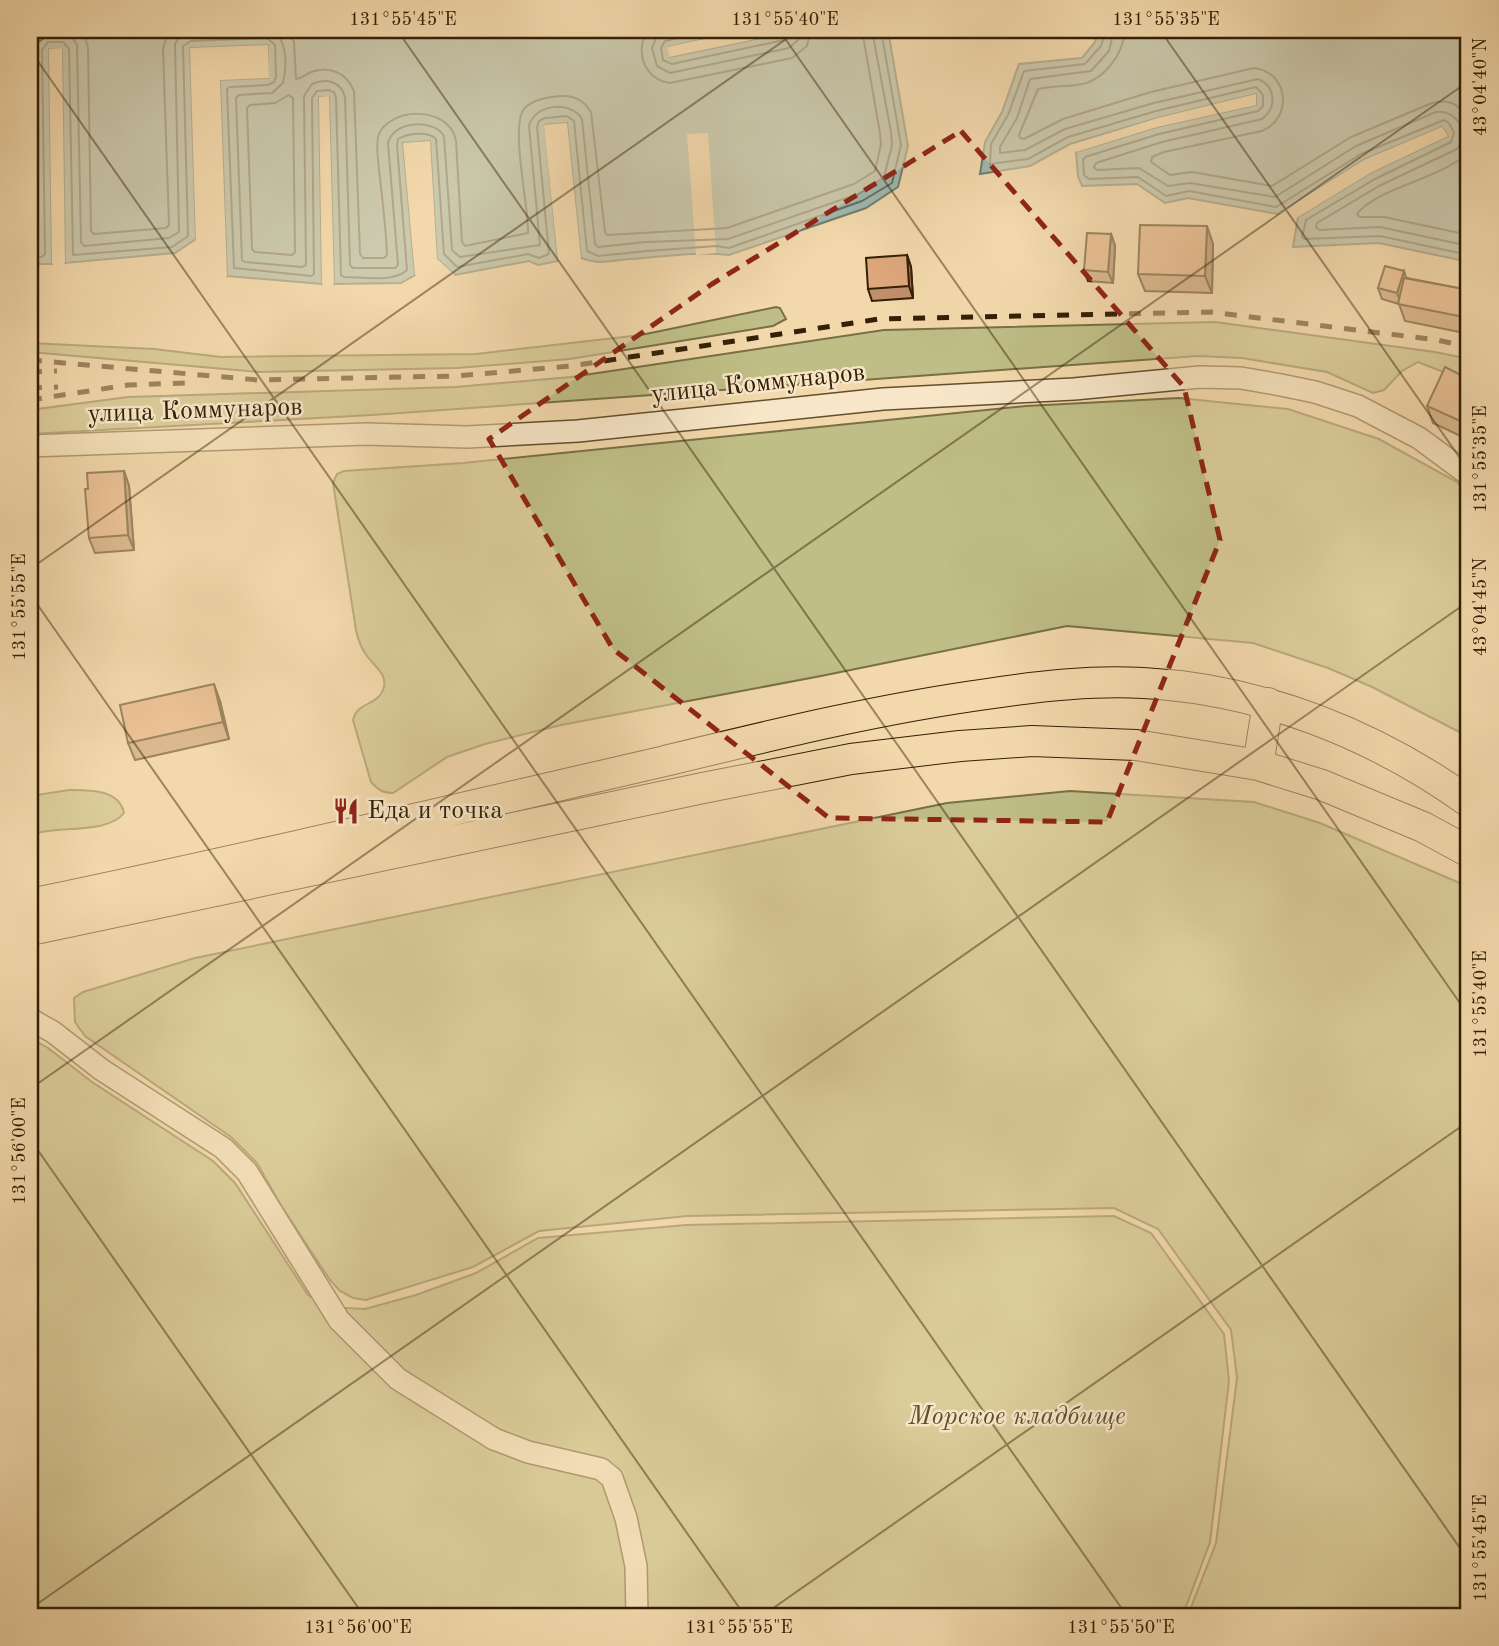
<svg xmlns="http://www.w3.org/2000/svg" width="1499" height="1646" viewBox="0 0 1499 1646" font-family="'Old Standard TT',serif">
  <style>
    .green { fill: #bfbe86; stroke: #796f46; stroke-width: 2 }
    .water { fill: #9db8b1; stroke: #737b6c; stroke-width: 2 }
    .pier { fill: #f2d8ab }
    .lines { fill: none; stroke-linecap: round; stroke-linejoin: round }
    .shore { stroke: #686c5b; stroke-width: 2 }
    .minor-casing { stroke: #634e2e; stroke-width: 24 }
    .highway-casing { stroke: #332005; stroke-width: 32 }
    .minor { stroke: #f7e6c8; stroke-width: 21 }
    .highway { stroke: #f2d8ab; stroke-width: 30 }
    .rail { stroke: #332005; stroke-width: 5; stroke-dasharray: 12 12; stroke-linecap: butt }
    .wall { fill: #c0906b; stroke: #332005; stroke-width: 2 }
    .shaded-wall { fill: #9c7557; stroke: #332005; stroke-width: 2 }
    .building { fill: #dfa77c; stroke: #332005; stroke-width: 2 }
    .marked { fill: none; stroke: #8f2418; stroke-width: 5; stroke-dasharray: 14 9; stroke-linejoin: round }
    .ticks { fill: none; stroke: #332005; stroke-width: 2; stroke-opacity: 0.45 }
    .labels { text-anchor: middle; dominant-baseline: central; stroke-width: 5; stroke-linejoin: round; paint-order: stroke }
    .street-label { font-size: 26px; fill: #332005; stroke: #f7e6c8 }
    .poi-label { font-size: 26px; fill: #332005; stroke: #f7e6c8; text-anchor: start }
    .park-label { font-size: 26px; font-style: italic; fill: #5d4f2c; stroke: #f7e6c8 }
    .neatline { fill: none; stroke: #332005; stroke-width: 2.5 }
    .ticks-label { font-size: 18px; text-anchor: middle; fill: #332005 }
  </style>
  <rect width="100%" height="100%" fill="#f2d8ab"/>
  <filter id="stains"><feTurbulence type="fractalNoise" baseFrequency=".00286" numOctaves="4"/><feColorMatrix values="0 0 0 0 .2 0 0 0 0 .09 0 0 0 0 .02 0 0 0 .5 -.17"/></filter>
  <radialGradient id="worn" r=".72"><stop offset=".6" stop-color="#630" stop-opacity="0"/><stop offset="1" stop-color="#630" stop-opacity=".3"/></radialGradient>
  <!-- green -->
  <path class="green" d="M 776,307 L 780,308 L 786,319 L 773,326 L 570,359 L 457,368 L 259,372 L 30,352 L 30,343 L 154,349 L 221,357 L 476,354 L 641,335 Z
    M 1215,322 L 1435,352 L 1469,359 L 1469,382 L 1418,362 L 1402,371 L 1384,390 L 1373,393 L 1327,372 L 1242,358 L 1198,356 L 372,415 L 30,434 L 30,410 L 128,397 L 455,387 L 571,377 L 884,330 Z
    M 1179,398 L 1288,409 L 1379,439 L 1457,482 L 1469,495 L 1469,737 L 1372,687 L 1328,668 L 1253,643 L 1067,626 L 821,676 L 561,725 L 485,744 L 447,757 L 393,793 C 383,793 378,790 371,782 L 353,720 C 358,701 377,706 383,690 C 389,675 375,667 367,656 C 361,648 358,640 356,630 L 333,483 L 337,474 L 344,471 L 463,463 L 1026,406 Z
    M 69,790 C 88,790 119,789 124,813 C 107,835 55,825 30,835 L 30,796 Z
    M 1070,791 L 1254,802 L 1320,823 L 1469,887 L 1469,1616 L 1182,1616 L 1188,1615 L 1216,1543 L 1237,1378 L 1231,1330 L 1158,1229 L 1114,1208 L 687,1216 L 539,1231 L 473,1267 L 366,1300 L 353,1298 L 340,1291 L 330,1280 L 282,1207 L 257,1163 L 231,1137 L 85,1036 L 75,1022 L 74,998 L 83,992 L 195,958 L 947,803 Z
    M 30,1038 L 48,1048 L 92,1082 L 213,1161 L 235,1183 L 308,1295 L 327,1307 L 365,1309 L 416,1295 L 476,1273 L 538,1238 L 686,1225 L 1114,1216 L 1151,1233 L 1224,1334 L 1229,1381 L 1210,1542 L 1184,1612 L 1162,1616 L 30,1616 Z"/>
  <!-- water -->
  <path class="water" d="M 30,30 L 747,30 L 668,47 L 670,57 L 799,30 L 888,30 L 908,146 L 898,187 L 866,208 L 729,255 C 697,251 662,257 630,259 C 609,261 601,265 581,258 L 567,123 L 545,125 L 558,261 L 538,265 L 529,261 L 455,275 L 437,259 L 430,141 L 403,143 L 415,275 L 401,283 L 334,284 L 329,97 L 319,97 L 322,284 L 227,276 L 220,80 L 268,78 L 268,45 L 190,48 L 196,239 L 175,253 L 65,263 L 62,49 L 49,49 L 52,264 L 30,264 Z
    M 1099,30 L 1469,30 L 1469,262 L 1379,243 L 1293,247 L 1298,217 L 1372,172 L 1448,136 L 1442,127 L 1364,160 L 1278,214 L 1188,198 L 1165,203 L 1137,184 L 1082,186 L 1078,176 L 1076,152 L 1157,127 L 1256,105 L 1256,94 L 1158,118 L 1070,144 L 1030,166 L 980,174 L 985,142 L 1002,112 L 1019,64 L 1082,58 L 1095,42 Z"/>
  <!-- pier -->
  <path class="pier" d="M 747,30 L 751,30 L 748,33 L 671,50 L 672,53 L 782,30 L 799,30 L 669,57 L 667,47 Z
    M 268,45 L 269,78 L 220,80 L 227,276 L 223,277 L 217,79 L 220,76 L 265,75 L 264,49 L 193,51 L 200,239 L 196,243 L 190,48 Z
    M 62,48 L 65,263 L 62,263 L 59,52 L 52,52 L 55,264 L 52,264 L 49,49 Z
    M 1256,94 L 1256,105 L 1157,127 L 1076,152 L 1074,149 L 1156,124 L 1253,102 L 1253,98 L 1159,121 L 1072,147 L 1071,145 L 1158,118 Z
    M 329,96 L 334,284 L 331,284 L 326,100 L 323,100 L 326,284 L 322,284 L 319,97 Z
    M 567,123 L 581,258 L 578,259 L 564,126 L 548,128 L 561,260 L 558,261 L 544,125 Z
    M 1442,127 L 1448,136 L 1372,172 L 1298,217 L 1295,216 L 1370,169 L 1443,135 L 1441,131 L 1365,163 L 1284,215 L 1278,214 L 1364,160 Z
    M 708,133 L 716,253 L 696,255 L 687,134 Z
    M 430,141 L 437,259 L 455,275 L 449,275 L 434,260 L 427,145 L 407,146 L 418,275 L 415,275 L 403,143 Z"/>
  <g class="lines">
    <!-- shore -->
    <path class="shore" d="M 80,30 L 85,37 L 88,48 L 91,231 L 94,234 L 166,228 L 169,225 L 163,49 L 166,38 L 172,30
      M 270,30 C 288,37 287,67 283,83 L 272,93 L 239,95 L 236,98 L 242,260 L 245,262 L 302,267 L 306,265 L 304,96 L 312,84 C 326,78 341,81 345,97 L 350,265 L 353,268 L 395,268 L 398,265 L 388,143 C 393,121 433,118 444,136 L 452,250 L 460,257 L 540,245 L 529,126 C 534,104 571,100 582,119 L 595,244 L 598,247 L 646,242 L 728,239 L 858,194 L 884,177 L 892,145 L 891,132 L 872,30
      M 288,30 L 294,42 L 296,79 C 302,78 304,75 311,72 C 329,65 347,73 354,91 L 360,254 L 363,258 L 384,258 L 387,255 C 386,227 382,198 379,169 C 378,159 376,147 378,137 C 386,107 450,104 456,141 L 462,242 L 465,246 L 528,233 C 529,207 510,127 524,109 C 533,98 551,97 564,96 C 576,96 585,102 591,112 L 605,232 L 607,235 L 727,228 L 854,184 L 875,171 L 881,144 L 880,133 L 862,30
      M 648,30 C 634,50 644,80 670,83 L 792,58 L 807,46 L 811,30
      M 672,30 L 657,35 L 652,48 L 657,66 L 670,73 L 789,48 L 798,40 L 800,30
      M 714,30 L 665,41 L 661,48 L 663,60 L 672,64 L 784,40 L 790,37 L 791,30
      M 1106,30 L 1101,46 L 1085,64 L 1024,71 L 1008,115 L 991,144 L 990,164 L 1028,159 L 1068,137 L 1156,111 L 1256,87 L 1263,95 L 1263,106 L 1258,111 L 1159,134 L 1085,157 L 1083,160 L 1084,175 L 1089,179 L 1138,177 L 1166,196 L 1189,191 L 1276,207 L 1361,154 L 1444,120 L 1449,123 L 1454,133 L 1451,142 L 1375,179 L 1306,220 L 1302,237 L 1305,239 L 1380,236 L 1469,255
      M 1114,30 L 1109,51 L 1091,71 L 1030,79 L 1017,118 L 1000,147 L 1000,153 L 1025,150 L 1065,129 L 1154,103 L 1258,79 C 1276,86 1277,108 1262,119 L 1162,142 L 1096,163 L 1094,167 L 1097,170 L 1139,168 L 1168,186 L 1190,183 L 1275,197 L 1356,146 L 1436,112 C 1457,109 1470,133 1457,149 L 1379,186 L 1317,223 L 1316,227 L 1319,230 L 1380,227 L 1469,246
      M 1125,30 C 1124,44 1119,55 1110,66 C 1087,93 1069,82 1038,89 L 1019,135 L 1020,138 L 1024,139 L 1063,119 L 1151,92 L 1254,68 C 1289,72 1293,118 1262,131 L 1164,152 L 1152,157 L 1151,162 L 1170,175 L 1192,172 L 1272,186 L 1351,137 L 1432,103 C 1450,98 1460,105 1469,120
      M 289,95 L 293,98 L 295,252 L 292,255 L 255,252 L 252,249 L 247,108 L 250,105 L 275,103 Z
      M 1469,150 C 1448,178 1379,186 1357,214 L 1360,217 L 1384,217 L 1469,235
      M 30,249 L 36,245 L 33,50 C 38,28 68,26 77,45 L 81,242 L 84,246 L 169,238 L 179,232 L 175,44 L 179,37 L 188,32 L 254,30
      M 30,257 L 42,257 L 45,254 L 42,50 L 48,42 L 63,42 L 69,49 L 73,255 L 172,247 L 188,236 L 183,46 L 191,41 L 267,38 L 275,45 L 276,77 L 274,82 L 268,85 L 230,87 L 227,89 L 234,268 L 311,276 L 314,274 L 312,98 L 317,91 L 328,90 L 334,92 L 336,98 L 341,275 L 344,277 C 362,277 394,283 407,270 L 397,145 L 398,139 C 408,133 429,131 436,139 L 444,254 L 457,267 L 528,254 L 539,258 L 549,254 L 537,127 L 539,121 L 545,118 L 567,116 L 574,121 L 587,251 L 598,256 L 647,251 L 716,246 L 729,248 L 862,201 L 892,183 L 901,145 L 881,30"/>
    <!-- minor casing -->
    <g class="minor-casing">
      <path id="minor" d="M 30,446 L 366,434 L 467,437 L 578,431 L 883,399 L 1074,389 L 1200,377 L 1241,378 L 1281,385 L 1315,392 L 1358,406 L 1419,438 L 1469,475
        M 30,1019 L 53,1032 L 102,1070 L 223,1148 L 247,1172 L 339,1320 L 398,1379 L 494,1439 L 528,1452 L 601,1469 L 612,1478 L 626,1518 L 636,1566 L 637,1616"/>
    </g>
    <!-- highway casing -->
    <g class="highway-casing">
      <path id="highway" d="M 1258,765 L 1268,703
        M 30,904 C 242,860 453,810 665,761 C 772,735 878,709 987,694 C 1039,686 1091,680 1143,683 C 1261,689 1374,734 1469,802
        M 30,930 L 703,788 L 851,759 L 960,746 L 1032,741 L 1136,745 L 1258,765 L 1322,785 L 1370,805 L 1423,827 L 1469,852"/>
    </g>
    <!-- minor -->
    <use href="#minor" class="minor"/>
    <!-- highway -->
    <use href="#highway" class="highway"/>
    <!-- rail -->
    <path class="rail" d="M 30,360 L 258,380 L 456,376 L 571,366 L 879,319 L 1211,312 L 1437,340 L 1469,347
      M 30,372 L 57,371
      M 30,388 L 58,387
      M 30,400 L 128,385 L 185,383"/>
  </g>
  <!-- wall -->
  <path class="wall" d="M 1111,234 L 1115,246 L 1113,283 L 1088,281 L 1084,270 Z
    M 1213,244 L 1212,293 L 1145,291 L 1138,274 Z
    M 907,255 L 911,267 L 913,298 L 872,301 L 868,289 Z
    M 1407,278 L 1469,290 L 1469,334 L 1405,321 L 1399,304 L 1382,299 L 1378,288 Z
    M 1469,379 L 1469,440 L 1433,423 L 1427,406 Z
    M 124,471 L 129,486 L 134,550 L 95,553 L 89,538 L 88,489 Z
    M 220,701 L 229,739 L 135,760 L 128,743 Z"/>
  <!-- shaded-wall -->
  <path class="shaded-wall" d="M 1207,226 L 1213,244 L 1212,293 L 1205,276 Z
    M 1111,234 L 1115,246 L 1113,283 L 1108,272 Z
    M 907,255 L 911,267 L 913,298 L 909,286 Z
    M 1404,271 L 1408,283 L 1401,304 L 1397,293 Z
    M 124,471 L 129,486 L 134,550 L 128,535 Z
    M 214,684 L 220,701 L 229,739 L 223,722 Z"/>
  <!-- building -->
  <path class="building" d="M 1140,225 L 1207,226 L 1205,276 L 1138,274 Z
    M 1087,233 L 1111,234 L 1108,272 L 1084,270 Z
    M 907,255 L 909,286 L 868,289 L 866,258 Z
    M 1385,266 L 1404,271 L 1397,293 L 1378,288 Z
    M 1404,278 L 1469,290 L 1469,318 L 1398,304 Z
    M 1445,367 L 1469,379 L 1469,425 L 1427,406 Z
    M 124,471 L 128,535 L 89,538 L 85,489 L 88,489 L 87,473 Z
    M 214,684 L 223,722 L 128,743 L 120,705 Z"/>
  <!-- marked area -->
  <path d="M0 0H1499V1646H0ZM 961,131 L 1184,387 L 1220,540 L 1107,822 L 829,818 L 613,649 L 489,439 L 712,284 Z" fill="#f2d8ab" fill-opacity=".55" fill-rule="evenodd"/>
  <path class="marked" d="M 961,131 L 1184,387 L 1220,540 L 1107,822 L 829,818 L 613,649 L 489,439 L 712,284 Z"/>
  <!-- ticks -->
  <path class="ticks" d="M 397,30 L 1469,1561M 779,30 L 1469,1016M 1160,30 L 1469,471M 30,48 L 56,30M 30,50 L 1127,1616M 30,569 L 799,30M 30,594 L 745,1616M 30,1089 L 1469,81M 30,1139 L 364,1616M 30,1609 L 1469,601M 762,1616 L 1469,1121"/>
  <!-- icons -->
  <defs>
    <g id="restaurant-bare" transform="scale(2.1)"><path d="M-5-6h1v4h1v-4h1v4h1v-4h1v5L-1.5 .5V6h-2V.5L-5-1ZM5-6V6H3V1.5H1.5Q1.5-4 5-6Z" fill="#8f2418" stroke="#f7e6c8" stroke-width="2.5" paint-order="stroke"/></g>
  </defs>
  <g fill-rule="evenodd">
    <use href="#restaurant-bare" x="346" y="811"/>
  </g>
  <g class="labels">
    <!-- street labels -->
    <g class="street-label">
      <text transform="translate(758 384) rotate(-6)">улица Коммунаров</text>
      <text transform="translate(195 411) rotate(-2)">улица Коммунаров</text>
    </g>
    <!-- poi labels -->
    <g class="poi-label">
      <text x="367" y="811">Еда и точка</text>
    </g>
    <!-- park labels -->
    <g class="park-label">
      <text x="1017" y="1417">Морское кладбище</text>
    </g>
  </g>
  <!-- margin -->
  <rect width="1499" height="1646" fill="none" stroke="#f2d8ab" stroke-width="77"/>
  <rect x="38" y="38" width="1422" height="1570" class="neatline"/>
  <g class="ticks-label">
    <text x="403" y="25">131°55'45"E</text>
    <text x="785" y="25">131°55'40"E</text>
    <text x="1166" y="25">131°55'35"E</text>
    <text transform="translate(1480 87) rotate(-90)" y="6">43°04'40"N</text>
    <text transform="translate(1480 459) rotate(-90)" y="6">131°55'35"E</text>
    <text transform="translate(19 607) rotate(-90)" y="6">131°55'55"E</text>
    <text transform="translate(1480 607) rotate(-90)" y="6">43°04'45"N</text>
    <text transform="translate(1480 1004) rotate(-90)" y="6">131°55'40"E</text>
    <text transform="translate(19 1151) rotate(-90)" y="6">131°56'00"E</text>
    <text transform="translate(1480 1548) rotate(-90)" y="6">131°55'45"E</text>
    <text x="358" y="1633">131°56'00"E</text>
    <text x="739" y="1633">131°55'55"E</text>
    <text x="1121" y="1633">131°55'50"E</text>
  </g>
  <rect width="100%" height="100%" filter="url(#stains)"/>
  <rect width="100%" height="100%" fill="url(#worn)"/>
</svg>
